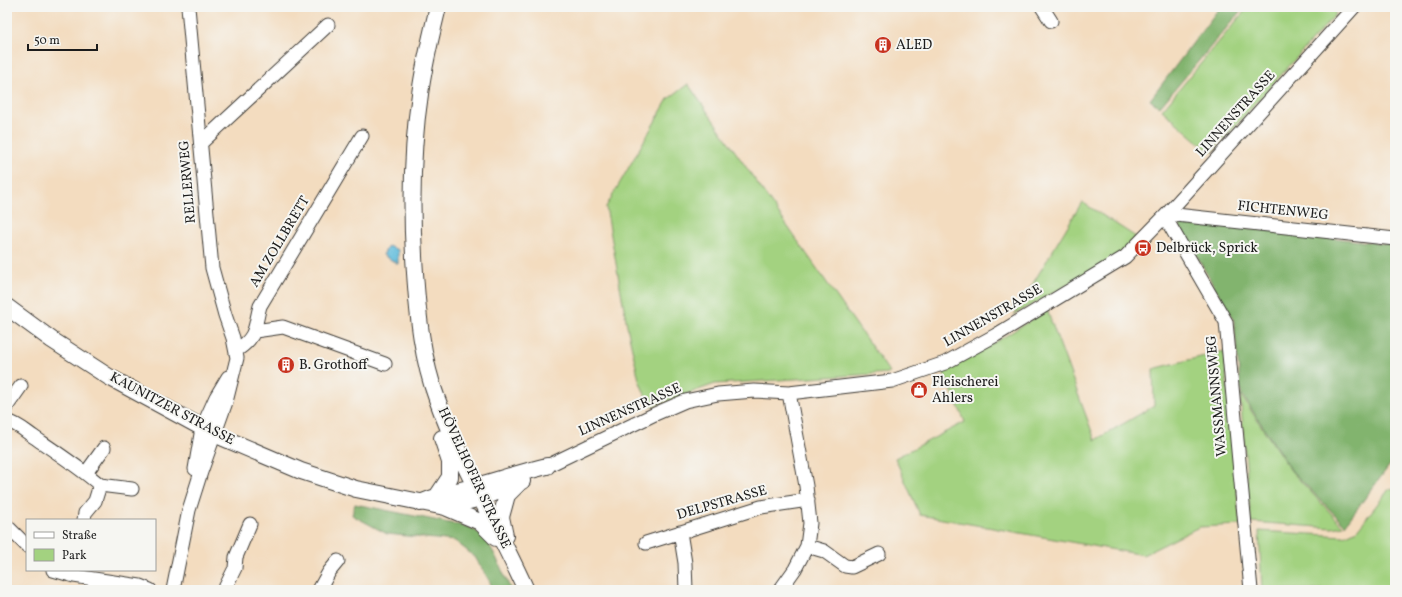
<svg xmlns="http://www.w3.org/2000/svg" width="1402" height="597" viewBox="0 0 1402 597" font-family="Vollkorn,serif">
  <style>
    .green { fill: #a3d280; stroke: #60774e }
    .forest { fill: #82b46e; stroke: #4f6845 }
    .water { fill: #5dbbdc; stroke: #3c6c7c }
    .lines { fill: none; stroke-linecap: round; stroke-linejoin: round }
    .minor-casing { stroke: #3c3934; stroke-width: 15 }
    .major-casing { stroke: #3c3934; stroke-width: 18 }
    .minor { stroke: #fff; stroke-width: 13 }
    .major { stroke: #fff; stroke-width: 16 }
    .labels { text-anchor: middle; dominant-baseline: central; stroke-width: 4; stroke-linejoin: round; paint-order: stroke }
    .poi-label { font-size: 14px; fill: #1c1c1c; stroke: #f6f6f2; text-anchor: start }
    .street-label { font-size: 14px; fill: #1c1c1c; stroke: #f6f6f2 }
  </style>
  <rect width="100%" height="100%" fill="#f6f6f2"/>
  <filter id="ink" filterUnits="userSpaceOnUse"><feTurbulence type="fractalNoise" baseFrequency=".025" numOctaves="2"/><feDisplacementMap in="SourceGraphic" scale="8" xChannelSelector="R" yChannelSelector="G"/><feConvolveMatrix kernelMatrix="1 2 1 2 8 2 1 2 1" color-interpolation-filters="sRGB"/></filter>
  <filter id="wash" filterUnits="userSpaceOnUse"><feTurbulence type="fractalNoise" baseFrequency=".012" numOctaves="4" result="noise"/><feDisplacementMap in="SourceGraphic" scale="16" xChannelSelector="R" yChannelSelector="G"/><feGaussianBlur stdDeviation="0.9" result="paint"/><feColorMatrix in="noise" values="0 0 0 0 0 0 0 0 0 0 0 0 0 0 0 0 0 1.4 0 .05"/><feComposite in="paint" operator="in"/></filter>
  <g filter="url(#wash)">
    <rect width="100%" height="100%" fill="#f3dcbf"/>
    <!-- green -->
    <path class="green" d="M 1248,7 L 1332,7 L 1336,14 L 1211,153 L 1162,110 Z
      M 688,84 L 890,373 L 715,384 L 650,407 L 639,380 L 628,331 L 606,207 L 668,99 Z
      M 1082,202 L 1136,237 L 1117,257 L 1014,315 Z
      M 1047,310 L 1095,440 L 1154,406 L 1153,369 L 1224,351 L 1240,525 L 1199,527 L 1143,555 L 920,515 L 895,458 L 965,422 L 943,371 L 999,340 Z
      M 1240,394 L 1291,471 L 1343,526 L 1332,528 L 1251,522 Z
      M 1390,488 L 1395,490 L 1395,590 L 1262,590 L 1259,531 L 1344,536 L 1357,530 Z"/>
    <!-- forest -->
    <path class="forest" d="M 1220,7 L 1244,7 L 1160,107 L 1150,100 Z
      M 1176,220 L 1395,245 L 1395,458 L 1345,525 L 1292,471 L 1241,393 L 1234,321 Z
      M 355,504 L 469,527 L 484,536 L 495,555 L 511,590 L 493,590 L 490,582 L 475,557 L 455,541 L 387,534 L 352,515 Z"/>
    <!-- water -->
    <path class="water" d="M 388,246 L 398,250 L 398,264 L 383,255 Z"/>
  </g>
  <g filter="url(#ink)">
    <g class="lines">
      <!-- minor casing -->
      <g class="minor-casing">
        <path id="minor" d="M 1042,7 L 1051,21
          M 201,143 L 328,25
          M 1167,214 L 1169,224 L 1226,322 L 1251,590
          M 1167,214 L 1395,239
          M 255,331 L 283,327 L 385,364
          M 237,350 C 258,336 254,327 260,306 L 362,136
          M 7,406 L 21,386
          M 7,421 C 18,424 25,431 34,437 C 56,452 79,467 100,485 L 95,501 L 85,513 L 84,520
          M 547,466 L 655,414 L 685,401 L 718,394 L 754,391 L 789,393 L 892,381 L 945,363 L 996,335 L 1125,257 L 1167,214 L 1354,7
          M 195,469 L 202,428 L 216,397 L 228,377
          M 86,473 L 104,448
          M 100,485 L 132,489
          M 7,526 L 27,546
          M 680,532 L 685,563 L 686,590
          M 646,543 L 761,507 L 808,500
          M 807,546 L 824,551 L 845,566 L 852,567 L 879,554
          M 53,570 L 74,576 L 140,586 L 150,590
          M 173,590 L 189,510 L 201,472 L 226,402 L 237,358 L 233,338 L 225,315 L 212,268 L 188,7
          M 224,590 L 235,568 L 236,557 L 250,524
          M 319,590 L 329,572 L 338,561
          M 780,590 L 795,569 L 807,546 L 810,523 L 806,486 L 789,393"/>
      </g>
      <!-- major casing -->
      <g class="major-casing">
        <path id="major" d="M 438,7 C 431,36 424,64 420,94 C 411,153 411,214 415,273 C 418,316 422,359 437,399 C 461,466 497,526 526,590
          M 7,307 L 52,340 L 109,377 L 214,434 L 301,471 L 356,489 L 445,507 L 480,522 L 496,538
          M 438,495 L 450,477 L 450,462 L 442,438
          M 420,503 C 438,495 455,491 473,487 C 498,480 522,472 547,466
          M 445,507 L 481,498 L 522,481
          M 505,536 L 501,517 L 507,495 L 519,483"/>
      </g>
      <!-- minor -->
      <use href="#minor" class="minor"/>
      <!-- major -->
      <use href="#major" class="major"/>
    </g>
  </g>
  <!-- icons -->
  <defs>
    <g id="building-disc" transform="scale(0.9)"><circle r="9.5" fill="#c8321e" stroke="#f6f6f2"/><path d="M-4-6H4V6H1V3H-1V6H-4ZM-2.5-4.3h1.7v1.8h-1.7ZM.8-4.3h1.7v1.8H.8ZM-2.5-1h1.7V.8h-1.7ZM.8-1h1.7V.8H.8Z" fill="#fff"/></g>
    <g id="bus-disc" transform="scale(0.9)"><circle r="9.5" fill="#c8321e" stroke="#f6f6f2"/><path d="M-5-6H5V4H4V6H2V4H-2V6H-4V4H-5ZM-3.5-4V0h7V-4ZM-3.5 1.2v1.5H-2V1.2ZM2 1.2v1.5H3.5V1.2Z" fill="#fff"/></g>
    <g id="shop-disc" transform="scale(0.9)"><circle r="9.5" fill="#c8321e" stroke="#f6f6f2"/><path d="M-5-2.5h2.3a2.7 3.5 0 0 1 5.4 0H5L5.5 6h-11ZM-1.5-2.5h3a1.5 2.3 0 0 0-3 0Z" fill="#fff"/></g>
  </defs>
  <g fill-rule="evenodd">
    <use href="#building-disc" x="883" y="45"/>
    <use href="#bus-disc" x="1143" y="248"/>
    <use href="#building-disc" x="286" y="365"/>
    <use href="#shop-disc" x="919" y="390"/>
  </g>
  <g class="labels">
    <!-- poi labels -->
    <g class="poi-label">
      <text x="896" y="45">ALED</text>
      <text x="1156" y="248">Delbrück, Sprick</text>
      <text x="299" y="365">B. Grothoff</text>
      <text x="932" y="382">Fleischerei<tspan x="932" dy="16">Ahlers</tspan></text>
    </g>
    <!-- street labels -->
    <g class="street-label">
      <text transform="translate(1236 114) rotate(-48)">LINNENSTRASSE</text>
      <text transform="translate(188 182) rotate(-95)">RELLERWEG</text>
      <text transform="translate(1283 211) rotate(6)">FICHTENWEG</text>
      <text transform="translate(280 242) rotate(-59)">AM ZOLLBRETT</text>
      <text transform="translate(993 316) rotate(-30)">LINNENSTRASSE</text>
      <text transform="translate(1217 396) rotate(-95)">WASSMANNSWEG</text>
      <text transform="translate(172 409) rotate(28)">KAUNITZER STRASSE</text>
      <text transform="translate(630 410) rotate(-24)">LINNENSTRASSE</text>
      <text transform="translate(474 478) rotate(65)">HÖVELHOFER STRASSE</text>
      <text transform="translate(722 503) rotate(-16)">DELPSTRASSE</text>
    </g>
  </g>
  <!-- margin -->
  <rect width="1402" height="597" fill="none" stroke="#f6f6f2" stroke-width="24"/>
  <!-- legend -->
  <rect x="26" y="519" width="130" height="52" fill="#f6f6f2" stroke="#9f9f9c"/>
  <rect x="34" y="532" width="20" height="6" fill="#ffffff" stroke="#9f9f9c"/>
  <text x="62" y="539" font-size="12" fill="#1c1c1c">Straße</text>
  <rect x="34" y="549" width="20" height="12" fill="#a3d280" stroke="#9f9f9c"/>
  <text x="62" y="559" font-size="12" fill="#1c1c1c">Park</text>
  <!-- scale -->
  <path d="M28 44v6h69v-6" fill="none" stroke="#1c1c1c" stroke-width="2"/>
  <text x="34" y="44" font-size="12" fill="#1c1c1c" stroke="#f6f6f2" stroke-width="3" paint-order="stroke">50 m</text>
</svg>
